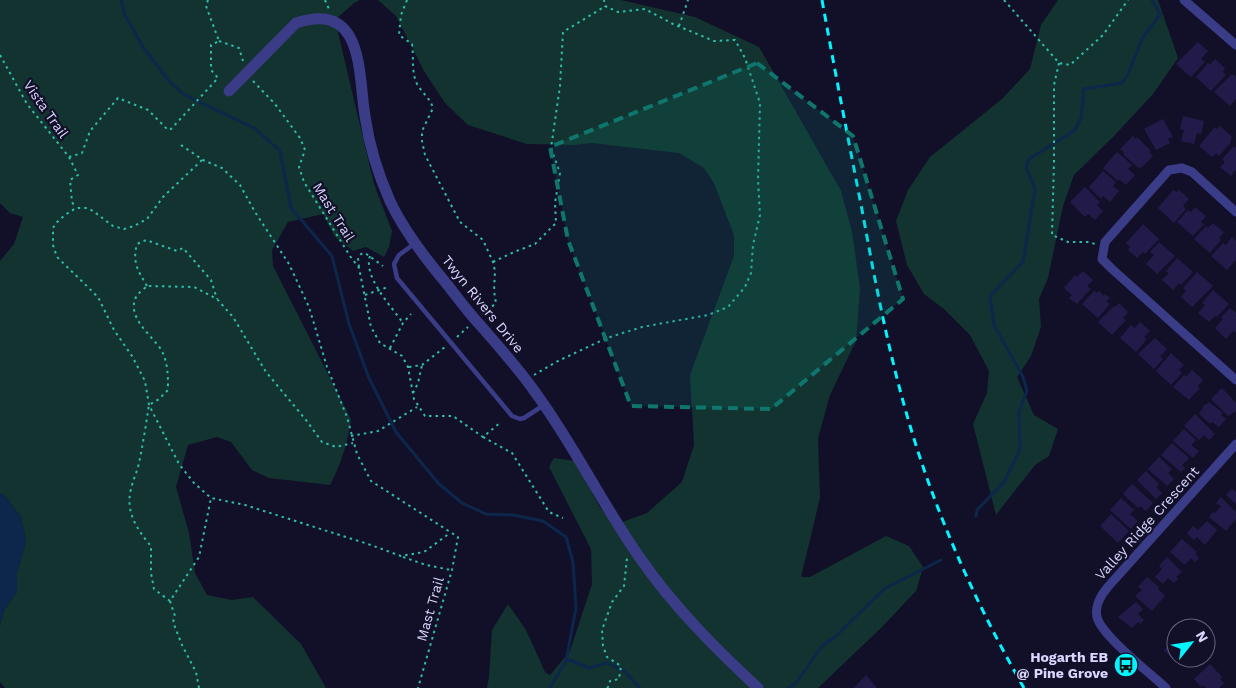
<svg xmlns="http://www.w3.org/2000/svg" width="1236" height="688" viewBox="0 0 1236 688" font-family="'Work Sans',sans-serif">
  <style>
    .green { fill: #12332f }
    .water { fill: #0c274b }
    .lines { fill: none; stroke-linecap: round; stroke-linejoin: round }
    .stream { stroke: #0c274b; stroke-width: 3 }
    .building { fill: #221b4a }
    .path { stroke: #2ebcab; stroke-width: 2; stroke-dasharray: 2.5 4; stroke-linecap: butt }
    .service { stroke: #3a3c88; stroke-width: 4.5 }
    .minor { stroke: #3a3c88; stroke-width: 9 }
    .tertiary { stroke: #3a3c88; stroke-width: 11 }
    .rail { stroke: #03f5ff; stroke-width: 3; stroke-dasharray: 8 6; stroke-linecap: butt }
    .marked { fill: #0f766e; fill-opacity: 0.2; stroke: #0f766e; stroke-width: 4; stroke-dasharray: 10 6; stroke-linejoin: round }
    .labels { text-anchor: middle; dominant-baseline: central; stroke-width: 4.5; stroke-linejoin: round; paint-order: stroke }
    .street-label { font-size: 14px; fill: #d9d7ff; stroke: #121028 }
    .poi-label { font-size: 14px; font-weight: bold; fill: #d9d7ff; stroke: #121028; text-anchor: end }
  </style>
  <rect width="100%" height="100%" fill="#121028"/>
  <!-- green -->
  <path class="green" d="M 0,0 L 360,0 L 354,3 L 335,20 L 374,184 L 392,231 L 389,247 L 384,257 L 366,247 L 353,251 L 335,237 L 323,214 L 288,222 L 272,250 L 273,266 L 351,419 C 348,442 341,464 330,485 L 269,478 L 252,470 L 231,442 L 217,437 L 188,445 L 176,487 L 189,533 L 195,573 L 207,595 L 232,600 L 253,597 L 301,644 L 326,688 L 5,688 L 0,682 L 0,626 L 4,610 L 17,592 L 17,573 L 26,541 L 21,517 L 5,496 L 0,493 L 0,261 L 14,244 L 23,217 L 10,213 L 0,203 Z
    M 378,0 L 621,0 L 695,17 L 759,47 L 841,191 L 852,232 L 860,288 L 856,341 L 830,395 L 818,438 L 820,498 L 801,577 L 810,577 L 886,536 L 909,546 L 923,567 L 916,591 L 881,628 L 818,688 L 487,688 L 489,677 L 492,630 L 508,604 L 526,630 L 545,672 L 550,675 L 570,651 L 592,584 L 591,549 L 549,467 L 554,458 L 575,461 L 599,506 L 614,525 L 647,513 L 682,482 L 694,445 L 690,375 L 734,256 L 734,235 L 714,183 L 704,168 L 679,153 L 592,143 L 574,145 L 527,144 L 468,125 L 445,103 L 424,71 L 396,16 Z
    M 1058,0 L 1158,0 L 1178,58 L 1153,94 L 1114,136 L 1074,175 L 1063,206 L 1048,278 L 1039,299 L 1041,327 L 1031,356 L 1017,377 L 1034,415 L 1058,429 L 1049,456 L 1035,465 L 996,515 L 973,424 L 987,393 L 989,371 L 970,335 L 944,309 L 924,294 L 907,265 L 896,221 L 908,190 L 930,157 L 1002,99 L 1030,69 L 1041,25 Z"/>
  <!-- water -->
  <path class="water" d="M 0,493 L 5,496 L 21,517 L 26,541 L 17,573 L 17,592 L 4,610 L 0,626 Z"/>
  <g class="lines">
    <!-- stream -->
    <path class="stream" d="M 121,0 L 125,15 L 143,47 L 169,81 L 183,94 L 254,128 L 280,151 L 291,208 L 332,256 L 349,324 L 369,378 L 396,432 L 439,484 L 462,503 L 486,514 L 513,515 L 543,521 L 566,537 L 573,562 L 576,608 L 566,661 L 550,688
      M 976,516 L 977,510 L 1004,482 L 1020,450 L 1019,412 L 1027,391 L 1023,377 L 994,325 L 990,296 L 1023,262 L 1035,189 L 1026,167 L 1029,159 L 1075,130 L 1081,118 L 1084,89 L 1122,83 L 1128,74 L 1142,39 L 1160,14 L 1152,0
      M 566,661 L 570,660 L 589,668 L 607,663 L 624,671 L 640,688
      M 788,688 L 796,683 L 822,646 L 835,637 L 884,589 L 941,560"/>
  </g>
  <!-- building -->
  <path class="building" d="M 1198,42 L 1208,51 L 1201,59 L 1205,62 L 1191,77 L 1176,64 Z
    M 1215,59 L 1225,68 L 1223,72 L 1226,75 L 1211,91 L 1196,77 L 1208,63 L 1210,65 Z
    M 1232,74 L 1236,77 L 1236,99 L 1230,106 L 1214,92 Z
    M 1183,116 L 1204,121 L 1201,134 L 1197,133 L 1194,144 L 1181,141 L 1184,130 L 1180,129 Z
    M 1163,119 L 1173,137 L 1168,139 L 1170,143 L 1156,150 L 1144,129 Z
    M 1220,126 L 1232,137 L 1230,141 L 1231,142 L 1219,156 L 1216,153 L 1212,157 L 1199,146 L 1215,127 L 1217,129 Z
    M 1133,136 L 1136,139 L 1137,137 L 1151,151 L 1149,152 L 1153,156 L 1141,168 L 1139,167 L 1138,168 L 1123,154 L 1124,152 L 1120,149 Z
    M 1234,146 L 1236,148 L 1236,170 L 1231,176 L 1220,167 L 1225,162 L 1222,159 Z
    M 1117,152 L 1132,165 L 1128,169 L 1135,175 L 1126,185 L 1119,179 L 1118,181 L 1103,168 Z
    M 1103,171 L 1116,182 L 1113,186 L 1119,191 L 1110,202 L 1103,196 L 1101,199 L 1089,187 Z
    M 1085,187 L 1100,202 L 1097,205 L 1103,211 L 1095,220 L 1088,214 L 1085,217 L 1070,202 Z
    M 1173,190 L 1177,192 L 1179,190 L 1189,199 L 1183,206 L 1186,209 L 1174,223 L 1158,208 Z
    M 1195,207 L 1206,216 L 1201,222 L 1204,224 L 1193,236 L 1177,222 L 1188,210 L 1191,212 Z
    M 1213,223 L 1224,232 L 1219,238 L 1221,240 L 1210,253 L 1194,239 L 1206,226 L 1208,228 Z
    M 1143,224 L 1159,239 L 1145,254 L 1143,252 L 1137,258 L 1128,250 L 1130,247 L 1126,243 Z
    M 1232,237 L 1236,241 L 1236,260 L 1227,270 L 1211,256 L 1223,243 L 1226,245 Z
    M 1159,242 L 1175,256 L 1157,274 L 1146,264 L 1154,255 L 1150,252 Z
    M 1177,258 L 1193,272 L 1181,285 L 1179,283 L 1173,290 L 1162,280 L 1169,273 L 1166,271 Z
    M 1083,271 L 1093,280 L 1087,286 L 1091,289 L 1077,304 L 1069,298 L 1072,295 L 1064,288 L 1075,275 L 1077,277 Z
    M 1197,272 L 1213,286 L 1192,307 L 1181,297 L 1186,291 L 1183,288 Z
    M 1213,290 L 1229,304 L 1217,317 L 1215,316 L 1209,322 L 1198,313 L 1205,305 L 1202,303 Z
    M 1094,291 L 1097,293 L 1099,291 L 1104,296 L 1105,294 L 1110,298 L 1106,301 L 1110,304 L 1098,318 L 1082,304 Z
    M 1119,303 L 1128,312 L 1123,318 L 1126,320 L 1112,335 L 1098,322 L 1114,306 L 1115,307 Z
    M 1230,308 L 1236,313 L 1236,333 L 1234,330 L 1226,339 L 1215,328 L 1223,319 L 1221,317 Z
    M 1140,322 L 1150,331 L 1144,337 L 1147,339 L 1136,352 L 1120,338 L 1131,325 L 1135,328 Z
    M 1155,338 L 1167,349 L 1160,356 L 1163,359 L 1154,369 L 1138,354 Z
    M 1171,353 L 1184,365 L 1179,370 L 1182,373 L 1171,385 L 1156,371 Z
    M 1192,370 L 1203,380 L 1198,386 L 1200,388 L 1189,400 L 1173,387 L 1184,375 L 1186,377 Z
    M 1222,388 L 1236,403 L 1236,411 L 1228,416 L 1211,399 Z
    M 1209,402 L 1223,413 L 1221,415 L 1226,419 L 1219,427 L 1212,422 L 1210,424 L 1199,414 L 1205,404 L 1206,405 Z
    M 1195,414 L 1215,434 L 1209,440 L 1204,435 L 1199,440 L 1184,426 Z
    M 1184,429 L 1196,440 L 1191,445 L 1199,451 L 1193,458 L 1173,441 Z
    M 1172,443 L 1189,458 L 1182,465 L 1185,468 L 1181,472 L 1161,455 Z
    M 1159,457 L 1172,469 L 1168,473 L 1174,479 L 1167,486 L 1148,469 Z
    M 1146,471 L 1159,484 L 1156,487 L 1162,493 L 1156,499 L 1137,480 Z
    M 1132,484 L 1153,503 L 1146,511 L 1141,506 L 1138,508 L 1123,494 Z
    M 1232,489 L 1236,492 L 1236,504 L 1226,495 Z
    M 1221,497 L 1236,512 L 1236,519 L 1226,531 L 1209,517 L 1213,512 L 1215,513 L 1221,506 L 1216,503 Z
    M 1121,498 L 1134,510 L 1130,514 L 1138,521 L 1131,529 L 1110,510 Z
    M 1111,514 L 1129,531 L 1118,543 L 1100,526 Z
    M 1207,521 L 1217,530 L 1205,545 L 1197,537 L 1194,540 L 1187,533 L 1193,526 L 1198,530 Z
    M 1182,539 L 1197,552 L 1195,554 L 1199,558 L 1195,562 L 1191,558 L 1185,565 L 1170,552 Z
    M 1167,557 L 1182,572 L 1176,577 L 1178,579 L 1174,583 L 1168,578 L 1163,584 L 1155,577 L 1162,569 L 1159,566 Z
    M 1147,577 L 1159,587 L 1158,589 L 1165,596 L 1152,611 L 1135,596 L 1142,590 L 1138,587 Z
    M 1136,602 L 1143,609 L 1138,614 L 1144,620 L 1140,624 L 1138,622 L 1132,628 L 1118,617 Z
    M 1176,636 L 1176,658 L 1187,658 L 1184,661 L 1181,658 L 1177,663 L 1164,650 Z
    M 1210,664 L 1222,677 L 1220,679 L 1224,683 L 1219,688 L 1206,688 L 1203,685 L 1201,687 L 1194,679 Z
    M 866,675 L 877,688 L 854,688 Z"/>
  <g class="lines">
    <!-- path -->
    <path class="path" d="M 208,0 L 206,6 L 219,41
      M 325,0 L 329,9
      M 407,0 L 401,15 L 399,35 L 412,44 C 414,58 411,71 417,84 C 422,93 430,98 433,108 L 422,131 L 422,141 L 425,155 L 460,222 L 483,240 L 493,262 L 495,271 L 494,291 L 496,303 L 483,315
      M 1004,0 L 1059,63 L 1070,65 L 1103,35 L 1128,0
      M 679,26 L 688,0
      M 219,41 L 239,48 L 243,61
      M 0,55 L 27,104 L 69,157 L 82,153 L 90,131 L 118,98 L 148,110 L 168,130 L 171,129 L 218,78 L 211,70 L 211,45 L 219,41
      M 1059,63 L 1054,85 L 1054,161 L 1052,235 L 1068,242 L 1089,242 L 1095,244
      M 253,81 L 275,104 L 300,138 L 305,150 L 299,167 L 304,182 L 350,256 L 359,268 L 371,327 L 380,343 L 402,356 L 408,367 L 414,399 L 425,416 L 453,416 L 483,437 L 501,422
      M 181,145 L 203,160 L 222,168 L 240,185 L 255,212 L 289,264 L 309,307 L 327,367 L 347,417 L 357,454 L 371,481 L 458,537 L 452,570 L 418,688
      M 69,157 L 78,175 L 70,180 L 72,202 L 75,207
      M 202,160 L 163,197 L 147,219 L 134,226 L 124,229 L 113,226 L 93,211 L 87,208 L 76,208 L 65,215 L 56,223 L 53,228 L 53,245 L 57,257 L 98,297 L 114,330 L 132,356 L 145,381 L 149,405 L 179,464 L 194,483 L 211,498
      M 370,256 C 363,277 391,306 403,323
      M 493,262 L 514,252 L 535,244 L 556,223 L 555,203 L 560,173 L 551,148 L 560,86 L 563,32 L 604,7
      M 359,267 L 358,258 L 361,254 L 365,253 L 383,266
      M 147,286 C 138,271 132,262 137,244 L 146,240 L 177,251 L 183,248 L 211,280 L 217,299
      M 365,295 L 388,287
      M 457,337 L 468,327
      M 390,348 L 403,323 L 411,314
      M 409,367 L 422,365 L 445,347
      M 534,375 L 558,361 L 607,338 L 642,327 L 708,315 L 728,307 L 745,287 L 751,273 L 753,245 L 760,215 L 758,180 L 760,103 L 745,58 L 735,40 L 714,41 L 673,24 L 645,9 L 618,12 L 605,6 L 604,0
      M 413,393 L 418,383 L 422,365
      M 351,436 L 378,431 L 417,407
      M 483,437 L 512,453 L 549,512 L 563,518
      M 403,557 L 426,565 L 451,570
      M 170,601 L 154,589 L 151,573 L 151,546 C 137,530 125,511 131,489 C 133,480 137,472 139,463 C 143,444 146,424 149,405 L 159,399 L 168,390 C 168,376 168,364 162,351 C 153,336 126,318 136,297 C 138,293 144,289 147,286 L 194,287 L 217,299 L 233,317 L 266,372 L 306,420 L 322,442 L 336,447 L 353,443
      M 199,688 L 196,672 L 182,645 L 173,622 L 175,616 L 170,601 L 199,557 L 211,498 L 245,505 L 368,544 L 401,556 L 424,552 L 450,533
      M 607,688 L 609,686 L 610,681 L 619,679 L 621,666 L 607,657 L 603,646 L 602,630 L 612,602 L 624,586 L 627,558"/>
    <!-- service -->
    <path class="service" d="M 414,244 L 399,255 L 394,264 L 397,278 L 512,416 L 520,419 L 524,418 L 544,405"/>
    <!-- minor -->
    <path class="minor" d="M 1184,0 L 1236,45
      M 1236,212 L 1192,172 L 1182,168 L 1169,170 L 1105,242 L 1102,259 L 1112,269 L 1236,380
      M 1166,688 C 1151,674 1101,635 1097,617 C 1094,602 1105,590 1114,580 L 1236,444"/>
    <!-- tertiary -->
    <path class="tertiary" d="M 229,91 L 296,23 C 365,0 358,75 365,116 C 369,145 378,174 390,201 C 404,231 425,258 446,283 C 457,297 468,312 481,326 C 499,347 519,369 535,392 C 574,445 602,504 640,558 C 674,607 715,648 758,688"/>
    <!-- rail -->
    <path class="rail" d="M 822,0 C 835,72 849,143 863,215 C 876,287 890,359 911,429 C 938,519 977,606 1024,688"/>
  </g>
  <!-- marked area -->
  <path class="marked" d="M 757,63 L 853,136 L 903,299 L 771,409 L 631,406 L 568,240 L 550,147 Z"/>
  <!-- icons -->
  <defs>
    <g id="bus-disc" transform="scale(1.25)"><circle r="9.5" fill="#03f5ff" stroke="#121028"/><path d="M-5-6H5V4H4V6H2V4H-2V6H-4V4H-5ZM-3.5-4V0h7V-4ZM-3.5 1.2v1.5H-2V1.2ZM2 1.2v1.5H3.5V1.2Z" fill="#111"/></g>
  </defs>
  <g fill-rule="evenodd">
    <use href="#bus-disc" x="1126" y="665"/>
  </g>
  <g class="labels">
    <!-- street labels -->
    <g class="street-label">
      <text transform="translate(46 109) rotate(55)">Vista Trail</text>
      <text transform="translate(334 212) rotate(58)">Mast Trail</text>
      <text transform="translate(483 304) rotate(51)">Twyn Rivers Drive</text>
      <text transform="translate(1147 523) rotate(-48)">Valley Ridge Crescent</text>
      <text transform="translate(430 609) rotate(-74)">Mast Trail</text>
    </g>
    <!-- poi labels -->
    <g class="poi-label">
      <text x="1108" y="657">Hogarth EB<tspan x="1108" dy="16">@ Pine Grove</tspan></text>
    </g>
  </g>
  <!-- north arrow -->
  <g transform="translate(1191 643) rotate(60)"><circle r="24" fill="#121028" stroke="#62607e"/>
  <path d="M0-4L9 19L0 12L-9 19Z" fill="#03f5ff"/>
  <text y="-8" font-size="14" font-weight="bold" text-anchor="middle" fill="#d9d7ff">N</text>
  </g>
</svg>
